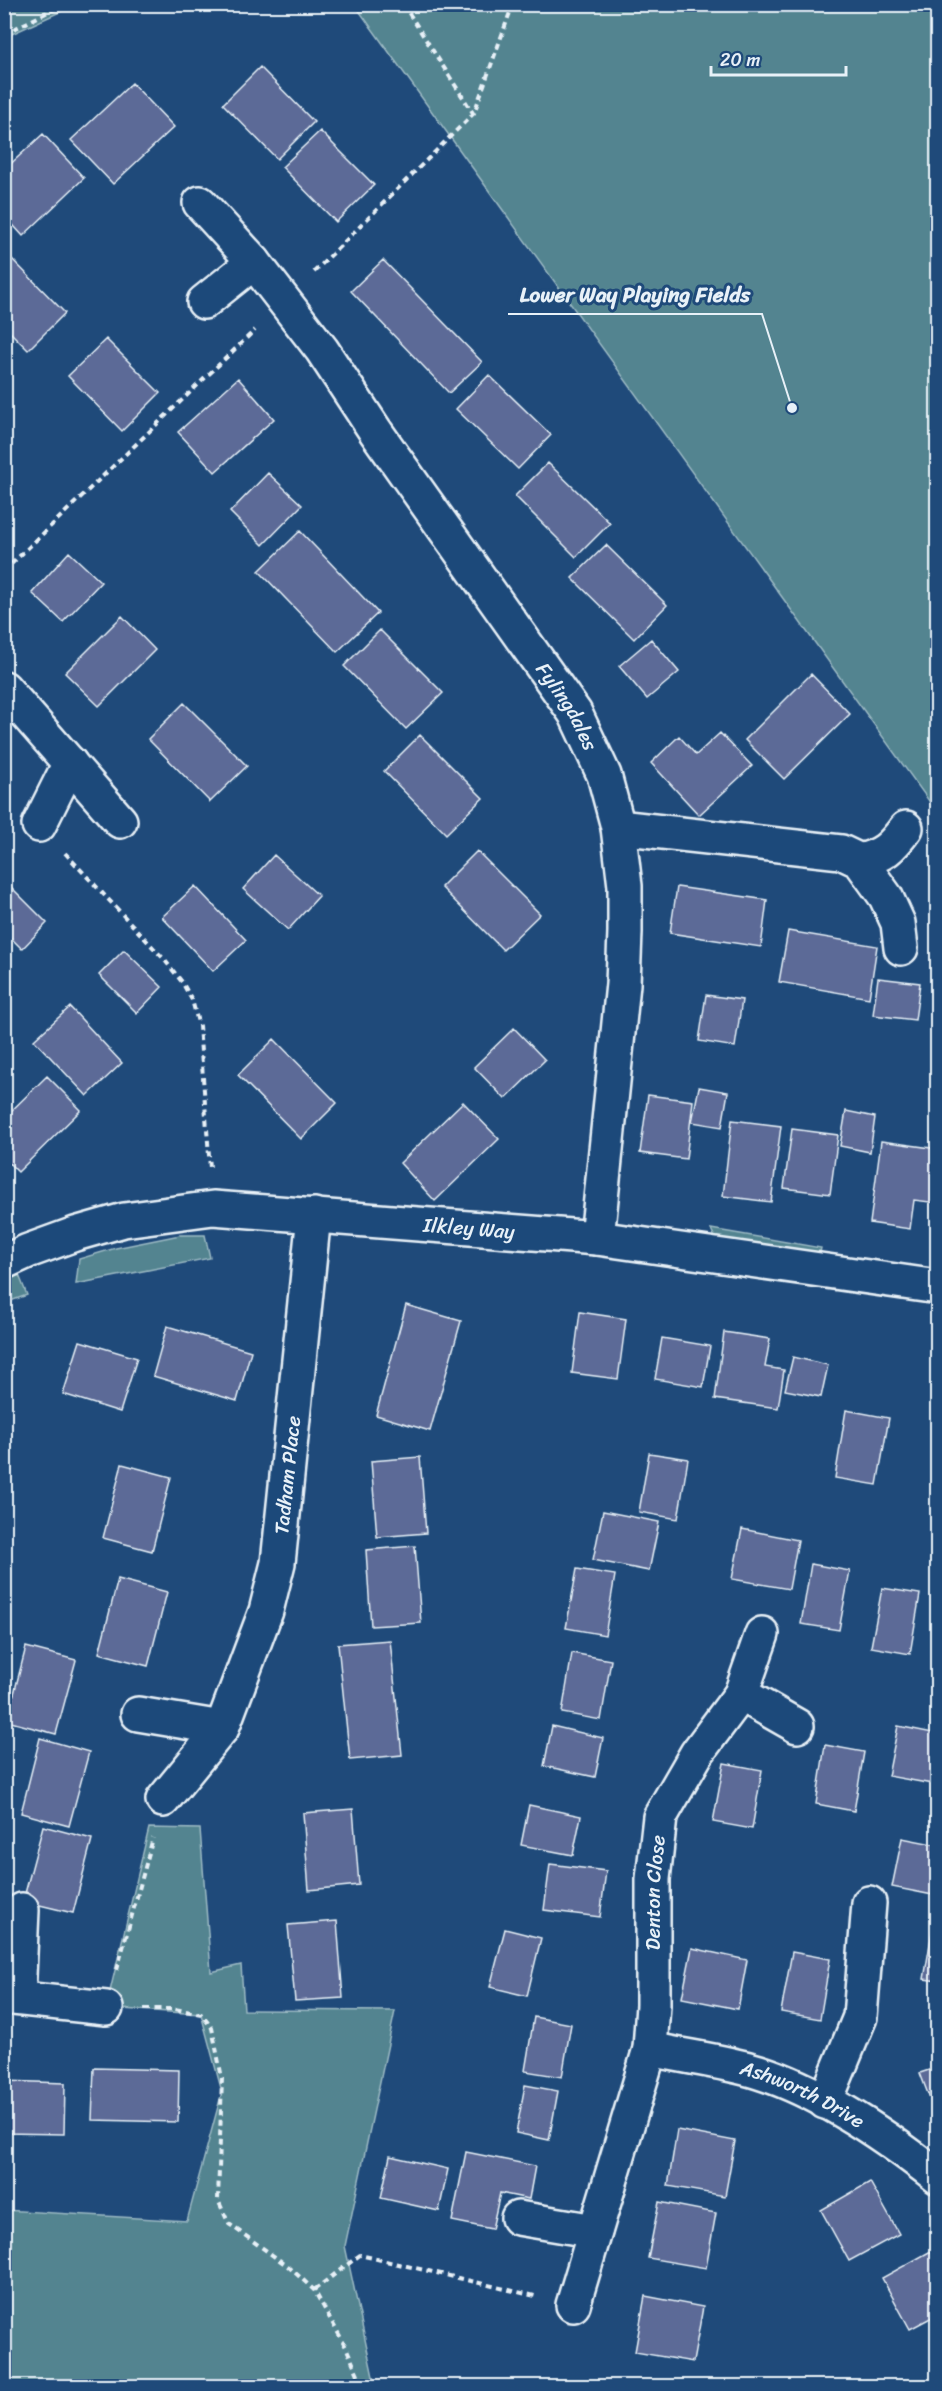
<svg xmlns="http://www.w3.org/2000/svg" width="942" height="2391" viewBox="0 0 942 2391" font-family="Sriracha,sans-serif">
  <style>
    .green { fill: #528490; stroke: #9dbac4; stroke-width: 1.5 }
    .building { fill: #5c6a97; stroke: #e8f1f8; stroke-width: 1.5 }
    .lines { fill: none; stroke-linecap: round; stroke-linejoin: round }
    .minor-casing { stroke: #e8f1f8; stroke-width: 38 }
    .path { stroke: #e8f1f8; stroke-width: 4; stroke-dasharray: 6 4.5; stroke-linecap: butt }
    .minor { stroke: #1f4a7a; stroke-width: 33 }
    .labels { text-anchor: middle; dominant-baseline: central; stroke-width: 6; stroke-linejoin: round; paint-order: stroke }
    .street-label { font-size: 20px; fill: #e8f1f8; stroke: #1f4a7a }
    .leader { fill: none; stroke: #e8f1f8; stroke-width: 2 }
    .callout-dot { fill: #e8f1f8; stroke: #1f4a7a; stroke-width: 2 }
    .callout-label { font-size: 21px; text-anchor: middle; font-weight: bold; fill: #e8f1f8; stroke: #1f4a7a; stroke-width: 6; stroke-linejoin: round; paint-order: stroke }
  </style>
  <rect width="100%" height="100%" fill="#1f4a7a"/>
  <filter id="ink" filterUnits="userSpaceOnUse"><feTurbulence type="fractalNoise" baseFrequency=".0167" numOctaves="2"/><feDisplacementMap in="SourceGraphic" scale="12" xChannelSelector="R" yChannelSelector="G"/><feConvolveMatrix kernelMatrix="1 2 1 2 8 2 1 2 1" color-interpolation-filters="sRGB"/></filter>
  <g filter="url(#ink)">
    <!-- green -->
    <path class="green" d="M 5,4 L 75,4 L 75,5 L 5,37 Z
      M 355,5 L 937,5 L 937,812 Z
      M 711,1229 L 821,1248 L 818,1261 L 721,1251 Z
      M 180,1235 L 205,1235 L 210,1258 L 76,1284 L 79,1259 L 116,1248 Z
      M 19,1275 L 27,1295 L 5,1303 L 5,1282 Z
      M 149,1828 L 200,1829 L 211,1972 L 241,1965 L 244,2010 L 395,2011 L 345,2246 L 375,2386 L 5,2386 L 4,2210 L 187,2221 L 222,2092 L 201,2014 L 106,2008 Z"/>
    <!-- building -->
    <path class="building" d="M 260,67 L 314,122 L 277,159 L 223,104 Z
      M 132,83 L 174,127 L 113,184 L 71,140 Z
      M 320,131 L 374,185 L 336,222 L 282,167 Z
      M 43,134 L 84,178 L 23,236 L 4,215 L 4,170 Z
      M 11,258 L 65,313 L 28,350 L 4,326 L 4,265 Z
      M 383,260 L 482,362 L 449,393 L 351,291 Z
      M 106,339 L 160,393 L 122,431 L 68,376 Z
      M 489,375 L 551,435 L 518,469 L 456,409 Z
      M 238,378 L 274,419 L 215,472 L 178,432 Z
      M 548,463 L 610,523 L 576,557 L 515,496 Z
      M 268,473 L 302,505 L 263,545 L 230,512 Z
      M 300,531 L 378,613 L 337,652 L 259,571 Z
      M 606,545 L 667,605 L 634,639 L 572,578 Z
      M 69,552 L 101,582 L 63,622 L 32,593 Z
      M 122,616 L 155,650 L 99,706 L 65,673 Z
      M 380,630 L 443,693 L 406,729 L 344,666 Z
      M 651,639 L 679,672 L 647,699 L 619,666 Z
      M 811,674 L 850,714 L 784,779 L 745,740 Z
      M 184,703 L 247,766 L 210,802 L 148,739 Z
      M 720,733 L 752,766 L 699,815 L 651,763 L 679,736 L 696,755 Z
      M 420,735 L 483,798 L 446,834 L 384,771 Z
      M 477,851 L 540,914 L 503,950 L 441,887 Z
      M 274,855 L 319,896 L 288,930 L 243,889 Z
      M 9,885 L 47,923 L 22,949 L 4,931 L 4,890 Z
      M 195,886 L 246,940 L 213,971 L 162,917 Z
      M 677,887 L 767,900 L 761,947 L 670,933 Z
      M 788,931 L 877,946 L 869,998 L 779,982 Z
      M 124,950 L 162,987 L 137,1013 L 99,975 Z
      M 878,978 L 920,983 L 915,1020 L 873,1015 Z
      M 706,995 L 742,1000 L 735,1047 L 699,1041 Z
      M 70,1007 L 122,1063 L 87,1096 L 34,1040 Z
      M 514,1028 L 545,1060 L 505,1099 L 474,1067 Z
      M 274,1039 L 337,1103 L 301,1139 L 238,1075 Z
      M 47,1076 L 81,1110 L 18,1172 L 4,1158 L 4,1118 Z
      M 699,1087 L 728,1092 L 722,1127 L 692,1122 Z
      M 648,1095 L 693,1101 L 686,1159 L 640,1153 Z
      M 463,1102 L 499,1139 L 435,1201 L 400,1163 Z
      M 846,1111 L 875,1117 L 870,1152 L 840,1146 Z
      M 732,1120 L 781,1126 L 771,1202 L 723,1196 Z
      M 792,1129 L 838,1135 L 830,1194 L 784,1188 Z
      M 881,1141 L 938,1149 L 938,1203 L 914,1200 L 910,1229 L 870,1223 Z
      M 406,1305 L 461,1321 L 430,1431 L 376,1415 Z
      M 580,1312 L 626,1319 L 618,1379 L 572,1373 Z
      M 167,1326 L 251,1351 L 237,1401 L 153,1376 Z
      M 724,1332 L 770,1339 L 765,1367 L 784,1370 L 778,1408 L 715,1399 Z
      M 662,1338 L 710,1346 L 703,1387 L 655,1379 Z
      M 80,1341 L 137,1358 L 120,1412 L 63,1394 Z
      M 793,1357 L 828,1365 L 821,1397 L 785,1390 Z
      M 846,1410 L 889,1418 L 877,1485 L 835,1478 Z
      M 649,1453 L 688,1459 L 678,1519 L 639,1512 Z
      M 420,1457 L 426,1533 L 377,1537 L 371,1461 Z
      M 122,1464 L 171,1477 L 152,1551 L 103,1538 Z
      M 603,1511 L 659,1522 L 649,1571 L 593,1560 Z
      M 742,1529 L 798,1540 L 789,1589 L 732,1579 Z
      M 415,1546 L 421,1623 L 371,1626 L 366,1550 Z
      M 811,1564 L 850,1571 L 839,1630 L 801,1624 Z
      M 577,1569 L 615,1575 L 605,1635 L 566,1628 Z
      M 118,1579 L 167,1592 L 148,1666 L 99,1653 Z
      M 882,1588 L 920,1594 L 910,1654 L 871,1647 Z
      M 390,1640 L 402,1755 L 350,1760 L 338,1644 Z
      M 26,1647 L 76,1660 L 56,1734 L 7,1721 Z
      M 572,1653 L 611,1660 L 601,1720 L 562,1713 Z
      M 552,1726 L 603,1738 L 595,1777 L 544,1766 Z
      M 898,1726 L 938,1734 L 938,1785 L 888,1776 Z
      M 40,1738 L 89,1752 L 69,1826 L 21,1813 Z
      M 825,1745 L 864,1752 L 854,1811 L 816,1804 Z
      M 724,1763 L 762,1770 L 752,1829 L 713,1822 Z
      M 529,1805 L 581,1816 L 573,1855 L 521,1845 Z
      M 353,1809 L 359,1885 L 309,1890 L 303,1813 Z
      M 43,1826 L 92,1839 L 73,1913 L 23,1901 Z
      M 902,1838 L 938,1845 L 938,1896 L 892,1887 Z
      M 550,1864 L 606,1871 L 600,1917 L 544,1910 Z
      M 934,1920 L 938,1920 L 938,1981 L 924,1979 Z
      M 337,1921 L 343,1998 L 295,2001 L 288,1925 Z
      M 505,1929 L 541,1938 L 527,1996 L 490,1987 Z
      M 692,1948 L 747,1960 L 738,2009 L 682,1998 Z
      M 792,1952 L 830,1959 L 820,2019 L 781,2012 Z
      M 534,2017 L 571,2024 L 562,2077 L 525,2071 Z
      M 938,2067 L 938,2120 L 920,2073 Z
      M 94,2068 L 179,2070 L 178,2122 L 92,2120 Z
      M 4,2081 L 65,2083 L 64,2134 L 4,2133 Z
      M 525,2085 L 558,2091 L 549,2140 L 516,2133 Z
      M 677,2130 L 735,2141 L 725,2196 L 668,2186 Z
      M 466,2152 L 535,2166 L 529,2199 L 500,2193 L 492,2229 L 452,2221 Z
      M 390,2156 L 448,2169 L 439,2211 L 381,2198 Z
      M 870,2182 L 899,2234 L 849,2261 L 821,2210 Z
      M 659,2202 L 716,2213 L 706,2268 L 648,2258 Z
      M 931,2251 L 938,2262 L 938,2314 L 910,2329 L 882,2278 Z
      M 645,2296 L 703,2307 L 693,2362 L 635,2352 Z"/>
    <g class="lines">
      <!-- minor casing -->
      <g class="minor-casing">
        <g id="minor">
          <path id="s1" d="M 200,203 L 254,262 L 322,350 L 376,432 L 575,713 L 604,775 L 618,827 L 625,886 L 625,932 L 623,984 L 597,1238"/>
          <path d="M 204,302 L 254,262"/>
          <path d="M 4,688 L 120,821"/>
          <path d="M 39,825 L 70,763"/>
          <path d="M 618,827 L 841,852 L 860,861 L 886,897 L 898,923 L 901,948"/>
          <path d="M 860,861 C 884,855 891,848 906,828"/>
          <path id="s2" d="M 4,1262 L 28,1251 L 75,1234 L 124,1220 L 213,1208 L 597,1238 L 938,1287"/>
          <path d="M 741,1694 L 797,1726"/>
          <path d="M 138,1714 L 222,1728"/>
          <path id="s3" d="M 163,1800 L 222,1728 L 266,1611 L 278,1563 L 314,1215"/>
          <path d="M 4,1997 L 106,2008"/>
          <path d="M 18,1998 L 22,1910"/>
          <path id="s4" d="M 650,2049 C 686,2057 724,2061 759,2072 C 822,2092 886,2136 938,2177"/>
          <path d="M 825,2102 L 860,2017 L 869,1903"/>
          <path d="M 518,2218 L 595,2231"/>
          <path id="s5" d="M 573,2305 L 650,2049 L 653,2005 L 653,1879 L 660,1817 L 697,1753 L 741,1694 L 762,1634"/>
        </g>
      </g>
      <!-- path -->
      <path class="path" d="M 403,4 L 473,113
        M 4,34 L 64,4
        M 314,272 L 474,113 L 513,4
        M 4,571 L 255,330
        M 65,853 L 163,958 L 182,982 L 192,1000 L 199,1026 L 210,1168
        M 117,1970 L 153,1838
        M 144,2009 L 175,2009 L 201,2014 L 212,2028 L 222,2078 L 218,2200 L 229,2224 L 289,2267 L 314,2290 L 346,2347 L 363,2386
        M 314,2290 L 360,2255 L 535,2296"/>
      <!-- minor -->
      <use href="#minor" class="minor"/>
    </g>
  </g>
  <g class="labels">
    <!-- street labels -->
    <g class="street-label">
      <text stroke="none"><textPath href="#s1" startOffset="624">Fylingdales</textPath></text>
      <text stroke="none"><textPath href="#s2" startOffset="474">Ilkley Way</textPath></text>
      <text stroke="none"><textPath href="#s3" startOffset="356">Tadham Place</textPath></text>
      <text stroke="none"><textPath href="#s5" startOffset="424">Denton Close</textPath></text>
      <text stroke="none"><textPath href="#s4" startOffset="160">Ashworth Drive</textPath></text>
    </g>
  </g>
  <!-- callouts -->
  <path class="leader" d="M792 408L762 314H508"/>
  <circle class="callout-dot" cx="792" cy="408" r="6"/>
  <g class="callout-label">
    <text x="635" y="302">Lower Way Playing Fields</text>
  </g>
  <!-- margin -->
  <rect width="942" height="2391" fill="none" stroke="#1f4a7a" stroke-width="24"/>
  <rect x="12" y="12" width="918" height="2367" fill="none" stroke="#e8f1f8" stroke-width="2" filter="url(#ink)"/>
  <!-- scale -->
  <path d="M711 66v9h135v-9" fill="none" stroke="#e8f1f8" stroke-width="3"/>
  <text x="720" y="66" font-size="18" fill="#e8f1f8" stroke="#1f4a7a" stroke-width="4.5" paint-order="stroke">20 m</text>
</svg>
